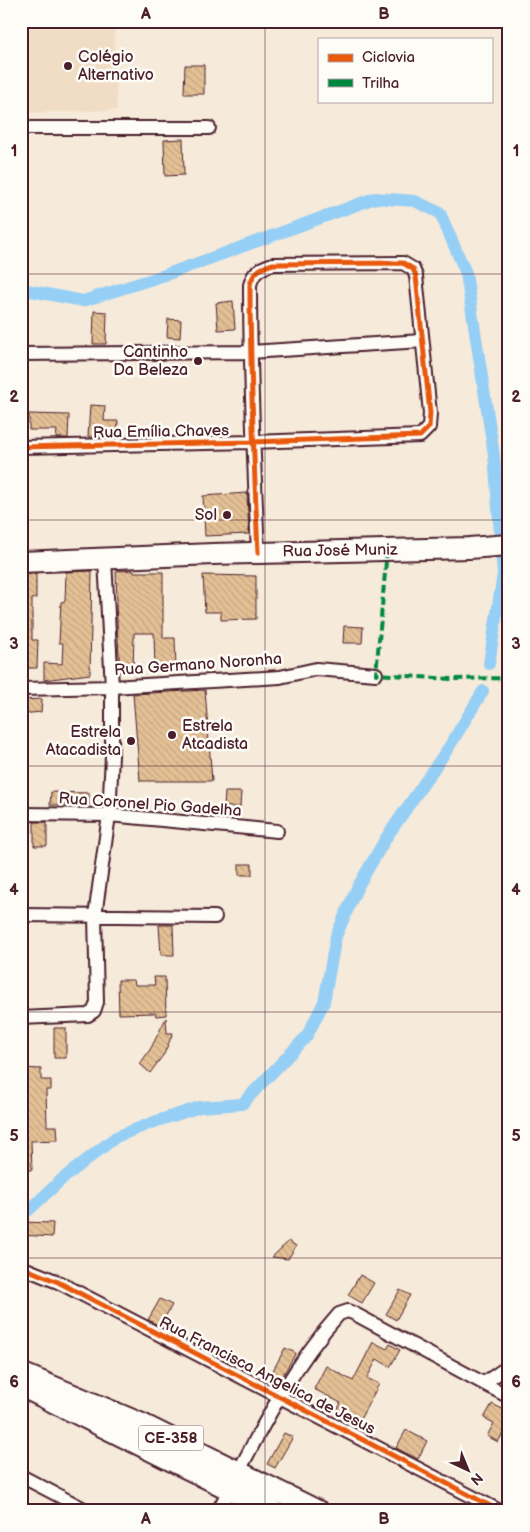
<svg xmlns="http://www.w3.org/2000/svg" width="530" height="1532" viewBox="0 0 530 1532" font-family="'Balsamiq Sans',sans-serif">
  <style>
    .built { fill: #f1ddc5 }
    .lines { fill: none; stroke-linecap: round; stroke-linejoin: round }
    .canal { stroke: #96cff5; stroke-width: 12 }
    .building { fill: url(#building-back-hatch); stroke: #4a1f2b }
    .street-casing { stroke: #4a1f2b; stroke-width: 16 }
    .primary-casing { stroke: #4a1f2b; stroke-width: 24 }
    .street { stroke: #fdfcf7; stroke-width: 12 }
    .primary { stroke: #fdfcf7; stroke-width: 20 }
    .quiet { stroke: #00873e; stroke-width: 4; stroke-dasharray: 8 4; stroke-linecap: butt }
    .cycleway-casing { stroke: #fdfcf7; stroke-width: 8 }
    .cycleway { stroke: #e8590c; stroke-width: 5 }
    .grid { fill: none; stroke: #4a1f2b; stroke-width: 1; stroke-opacity: 0.55 }
    .poi-dot { fill: #4a1f2b; stroke: #fdfcf7; stroke-width: 2 }
    .labels { text-anchor: middle; dominant-baseline: central; stroke-width: 5; stroke-linejoin: round; paint-order: stroke }
    .shield { fill: #fdfcf7; stroke: #806168; stroke-width: 1 }
    .shield-label { font-size: 15px; font-weight: bold; fill: #4a1f2b }
    .poi-label { font-size: 16px; fill: #4a1f2b; stroke: #fdfcf7; text-anchor: end }
    .street-label { font-size: 16px; fill: #4a1f2b; stroke: #fdfcf7 }
    .neatline { fill: none; stroke: #4a1f2b; stroke-width: 2 }
    .grid-label { font-size: 16px; text-anchor: middle; font-weight: bold; fill: #4a1f2b }
  </style>
  <defs>
    <pattern id="building-back-hatch" width="6" height="6" patternUnits="userSpaceOnUse" patternTransform="scale(1.25)"><rect width="6" height="6" fill="#e4c095"/><path d="M-1 5l2 2M0 0l6 6M5-1l2 2" fill="none" stroke="#c5a581"/></pattern>
  </defs>
  <rect width="100%" height="100%" fill="#f6eada"/>
  <filter id="ink" filterUnits="userSpaceOnUse"><feTurbulence type="fractalNoise" baseFrequency=".02" numOctaves="2"/><feDisplacementMap in="SourceGraphic" scale="10" xChannelSelector="R" yChannelSelector="G"/><feConvolveMatrix kernelMatrix="1 2 1 2 8 2 1 2 1" color-interpolation-filters="sRGB"/></filter>
  <g filter="url(#ink)">
    <!-- built -->
    <path class="built" d="M 21,22 L 114,22 L 117,110 L 21,113 Z"/>
    <g class="lines">
      <!-- canal -->
      <path class="canal" d="M 21,289 L 83,301 L 165,275 L 375,198 L 415,201 L 440,213 L 466,273 L 494,455 L 503,574 L 489,664
        M 21,1212 L 28,1211 L 61,1180 L 116,1137 L 154,1122 L 200,1107 L 242,1104 L 307,1036 L 324,1002 L 336,936 L 357,888 L 386,838 L 449,747 L 483,691"/>
    </g>
    <!-- building -->
    <path class="building" d="M 185,65 L 204,65 L 204,94 L 184,94 Z
      M 183,139 L 184,175 L 165,176 L 164,140 Z
      M 233,301 L 235,329 L 218,330 L 216,303 Z
      M 94,311 L 107,312 L 106,344 L 93,344 Z
      M 168,319 L 181,320 L 180,338 L 167,337 Z
      M 90,405 L 105,406 L 104,421 L 118,421 L 117,437 L 88,437 Z
      M 29,414 L 69,415 L 68,438 L 56,438 L 57,430 L 29,430 Z
      M 247,493 L 249,534 L 205,536 L 203,496 Z
      M 133,570 L 133,572 L 163,572 L 163,638 L 175,638 L 176,669 L 155,670 L 154,633 L 134,633 L 133,672 L 120,672 L 116,604 L 117,604 L 116,571 Z
      M 92,571 L 90,674 L 44,680 L 44,663 L 62,664 L 63,643 L 59,643 L 61,602 L 65,601 L 66,572 Z
      M 36,573 L 36,598 L 32,599 L 32,640 L 38,640 L 37,668 L 21,668 L 21,575 Z
      M 203,575 L 256,576 L 256,619 L 221,620 L 221,612 L 205,612 Z
      M 344,626 L 363,627 L 362,643 L 343,643 Z
      M 205,690 L 212,781 L 140,781 L 133,694 Z
      M 42,699 L 41,712 L 21,714 L 21,700 Z
      M 51,792 L 89,793 L 89,805 L 50,805 Z
      M 225,792 L 241,792 L 240,807 L 224,807 Z
      M 34,822 L 47,822 L 47,846 L 34,846 Z
      M 239,864 L 252,864 L 252,875 L 239,875 Z
      M 159,925 L 173,925 L 174,955 L 161,955 Z
      M 154,977 L 165,977 L 166,1015 L 156,1016 L 155,1013 L 119,1014 L 118,980 L 134,980 L 135,985 L 155,985 Z
      M 166,1018 L 167,1033 L 173,1033 L 164,1054 L 150,1073 L 140,1064 L 151,1048 Z
      M 54,1028 L 66,1028 L 66,1058 L 54,1058 Z
      M 21,1068 L 41,1069 L 41,1080 L 51,1080 L 51,1090 L 46,1090 L 47,1126 L 57,1126 L 58,1140 L 31,1141 L 32,1170 L 21,1170 Z
      M 21,1222 L 53,1223 L 52,1237 L 21,1235 Z
      M 289,1241 L 296,1246 L 288,1259 L 272,1257 Z
      M 360,1275 L 374,1283 L 362,1303 L 348,1295 Z
      M 400,1290 L 410,1295 L 396,1320 L 386,1314 Z
      M 160,1299 L 172,1305 L 160,1326 L 148,1320 Z
      M 373,1342 L 387,1349 L 390,1344 L 400,1350 L 390,1367 L 377,1359 L 367,1378 L 379,1384 L 357,1425 L 335,1414 L 341,1403 L 314,1389 L 326,1366 L 353,1381 Z
      M 285,1348 L 296,1353 L 277,1385 L 268,1380 Z
      M 492,1404 L 509,1412 L 509,1422 L 498,1442 L 487,1436 L 494,1423 L 484,1418 Z
      M 406,1430 L 427,1441 L 418,1459 L 396,1448 Z
      M 284,1433 L 293,1437 L 275,1468 L 267,1464 Z"/>
    <g class="lines">
      <!-- street casing -->
      <g class="street-casing">
        <path id="street" d="M 21,128 L 209,128
          M 21,354 L 250,352 L 422,341
          M 21,447 L 252,442 L 420,436 L 429,427 L 430,413 L 416,276 L 413,269 L 403,263 L 273,264 C 260,268 253,272 250,285 C 250,375 254,464 258,553
          M 21,689 L 112,687 L 280,677 L 316,669 L 376,674
          M 21,814 L 109,815 L 277,831
          M 21,915 L 215,917
          M 21,1018 L 88,1015 L 94,1011 L 97,1002 L 95,916 L 109,815 L 112,756 L 112,687 L 105,560
          M 21,1267 L 58,1282 L 500,1511
          M 484,1383 L 509,1366
          M 21,1476 L 88,1511
          M 218,1511 C 254,1443 287,1372 339,1314 L 348,1311 L 355,1314 L 509,1397"/>
      </g>
      <!-- primary casing -->
      <g class="primary-casing">
        <path id="primary" d="M 21,562 L 213,554 L 469,548 L 509,545
          M 21,1373 L 142,1424 L 318,1511
          M 21,1386 L 273,1511"/>
      </g>
      <!-- street -->
      <use href="#street" class="street"/>
      <!-- primary -->
      <use href="#primary" class="primary"/>
      <!-- quiet -->
      <path class="quiet" d="M 387,550 L 376,674 L 451,679 L 509,678"/>
      <!-- cycleway casing -->
      <g class="cycleway-casing">
        <path id="cycleway" d="M 21,447 L 252,442 L 420,436 L 429,427 L 430,413 L 416,276 L 413,269 L 403,263 L 273,264 C 260,268 253,272 250,285 C 250,375 254,464 258,553
          M 21,1267 L 58,1282 L 500,1511"/>
      </g>
      <!-- cycleway -->
      <use href="#cycleway" class="cycleway"/>
    </g>
  </g>
  <!-- grid -->
  <path class="grid" d="M 265,21 L 265,1511M 21,274 L 509,274M 21,520 L 509,520M 21,766 L 509,766M 21,1012 L 509,1012M 21,1258 L 509,1258"/>
  <!-- markers -->
  <g class="poi-dot">
    <circle cx="68" cy="66" r="5"/>
    <circle cx="198" cy="361" r="5"/>
    <circle cx="227" cy="515" r="5"/>
    <circle cx="172" cy="735" r="5"/>
    <circle cx="131" cy="741" r="5"/>
  </g>
  <g class="labels">
    <!-- shield labels -->
    <rect class="shield" x="138.5" y="1425.5" width="65" height="25" rx="4"/>
    <g class="shield-label">
      <text x="171" y="1438">CE-358</text>
    </g>
    <!-- poi labels -->
    <g class="poi-label">
      <text x="78" y="57" text-anchor="start">Colégio<tspan x="78" dy="18">Alternativo</tspan></text>
      <text x="188" y="352">Cantinho<tspan x="188" dy="18">Da Beleza</tspan></text>
      <text x="217" y="515">Sol</text>
      <text x="182" y="726" text-anchor="start">Estrela<tspan x="182" dy="18">Atcadista</tspan></text>
      <text x="121" y="732">Estrela<tspan x="121" dy="18">Atacadista</tspan></text>
    </g>
    <!-- street labels -->
    <g class="street-label">
      <text transform="translate(161 432) rotate(-1)">Rua Emília Chaves</text>
      <text transform="translate(340 551) rotate(-1)">Rua José Muniz</text>
      <text transform="translate(198 665) rotate(-4)">Rua Germano Noronha</text>
      <text transform="translate(150 805) rotate(4)">Rua Coronel Pio Gadelha</text>
      <text transform="translate(267 1376) rotate(27)">Rua Francisca Angelica de Jesus</text>
    </g>
  </g>
  <!-- margin -->
  <rect width="530" height="1532" fill="none" stroke="#fdfcf7" stroke-width="55"/>
  <!-- legend -->
  <rect x="318" y="38" width="175" height="65" fill="#fdfcf7" stroke="#b5a4a5"/>
  <rect x="328" y="54" width="25" height="8" fill="#e8590c" stroke="#b5a4a5"/>
  <text x="362" y="62" font-size="15" fill="#4a1f2b">Ciclovia</text>
  <rect x="328" y="79" width="25" height="8" fill="#00873e" stroke="#b5a4a5"/>
  <text x="362" y="88" font-size="15" fill="#4a1f2b">Trilha</text>
  <!-- north arrow -->
  <g transform="translate(468 1470) rotate(136)" stroke="#fdfcf7" stroke-width="4" paint-order="stroke">
  <path d="M0-4L9 19L0 12L-9 19Z" fill="#4a1f2b"/>
  <text y="-8" font-size="14" font-weight="bold" text-anchor="middle" fill="#4a1f2b">N</text>
  </g>
  <rect x="28" y="28" width="474" height="1476" class="neatline"/>
  <g class="grid-label">
    <text x="146" y="19">A</text>
    <text x="384" y="19">B</text>
    <text x="14" y="156">1</text>
    <text x="516" y="156">1</text>
    <text x="14" y="402">2</text>
    <text x="516" y="402">2</text>
    <text x="14" y="649">3</text>
    <text x="516" y="649">3</text>
    <text x="14" y="895">4</text>
    <text x="516" y="895">4</text>
    <text x="14" y="1141">5</text>
    <text x="516" y="1141">5</text>
    <text x="14" y="1387">6</text>
    <text x="516" y="1387">6</text>
    <text x="146" y="1524">A</text>
    <text x="384" y="1524">B</text>
  </g>
</svg>
